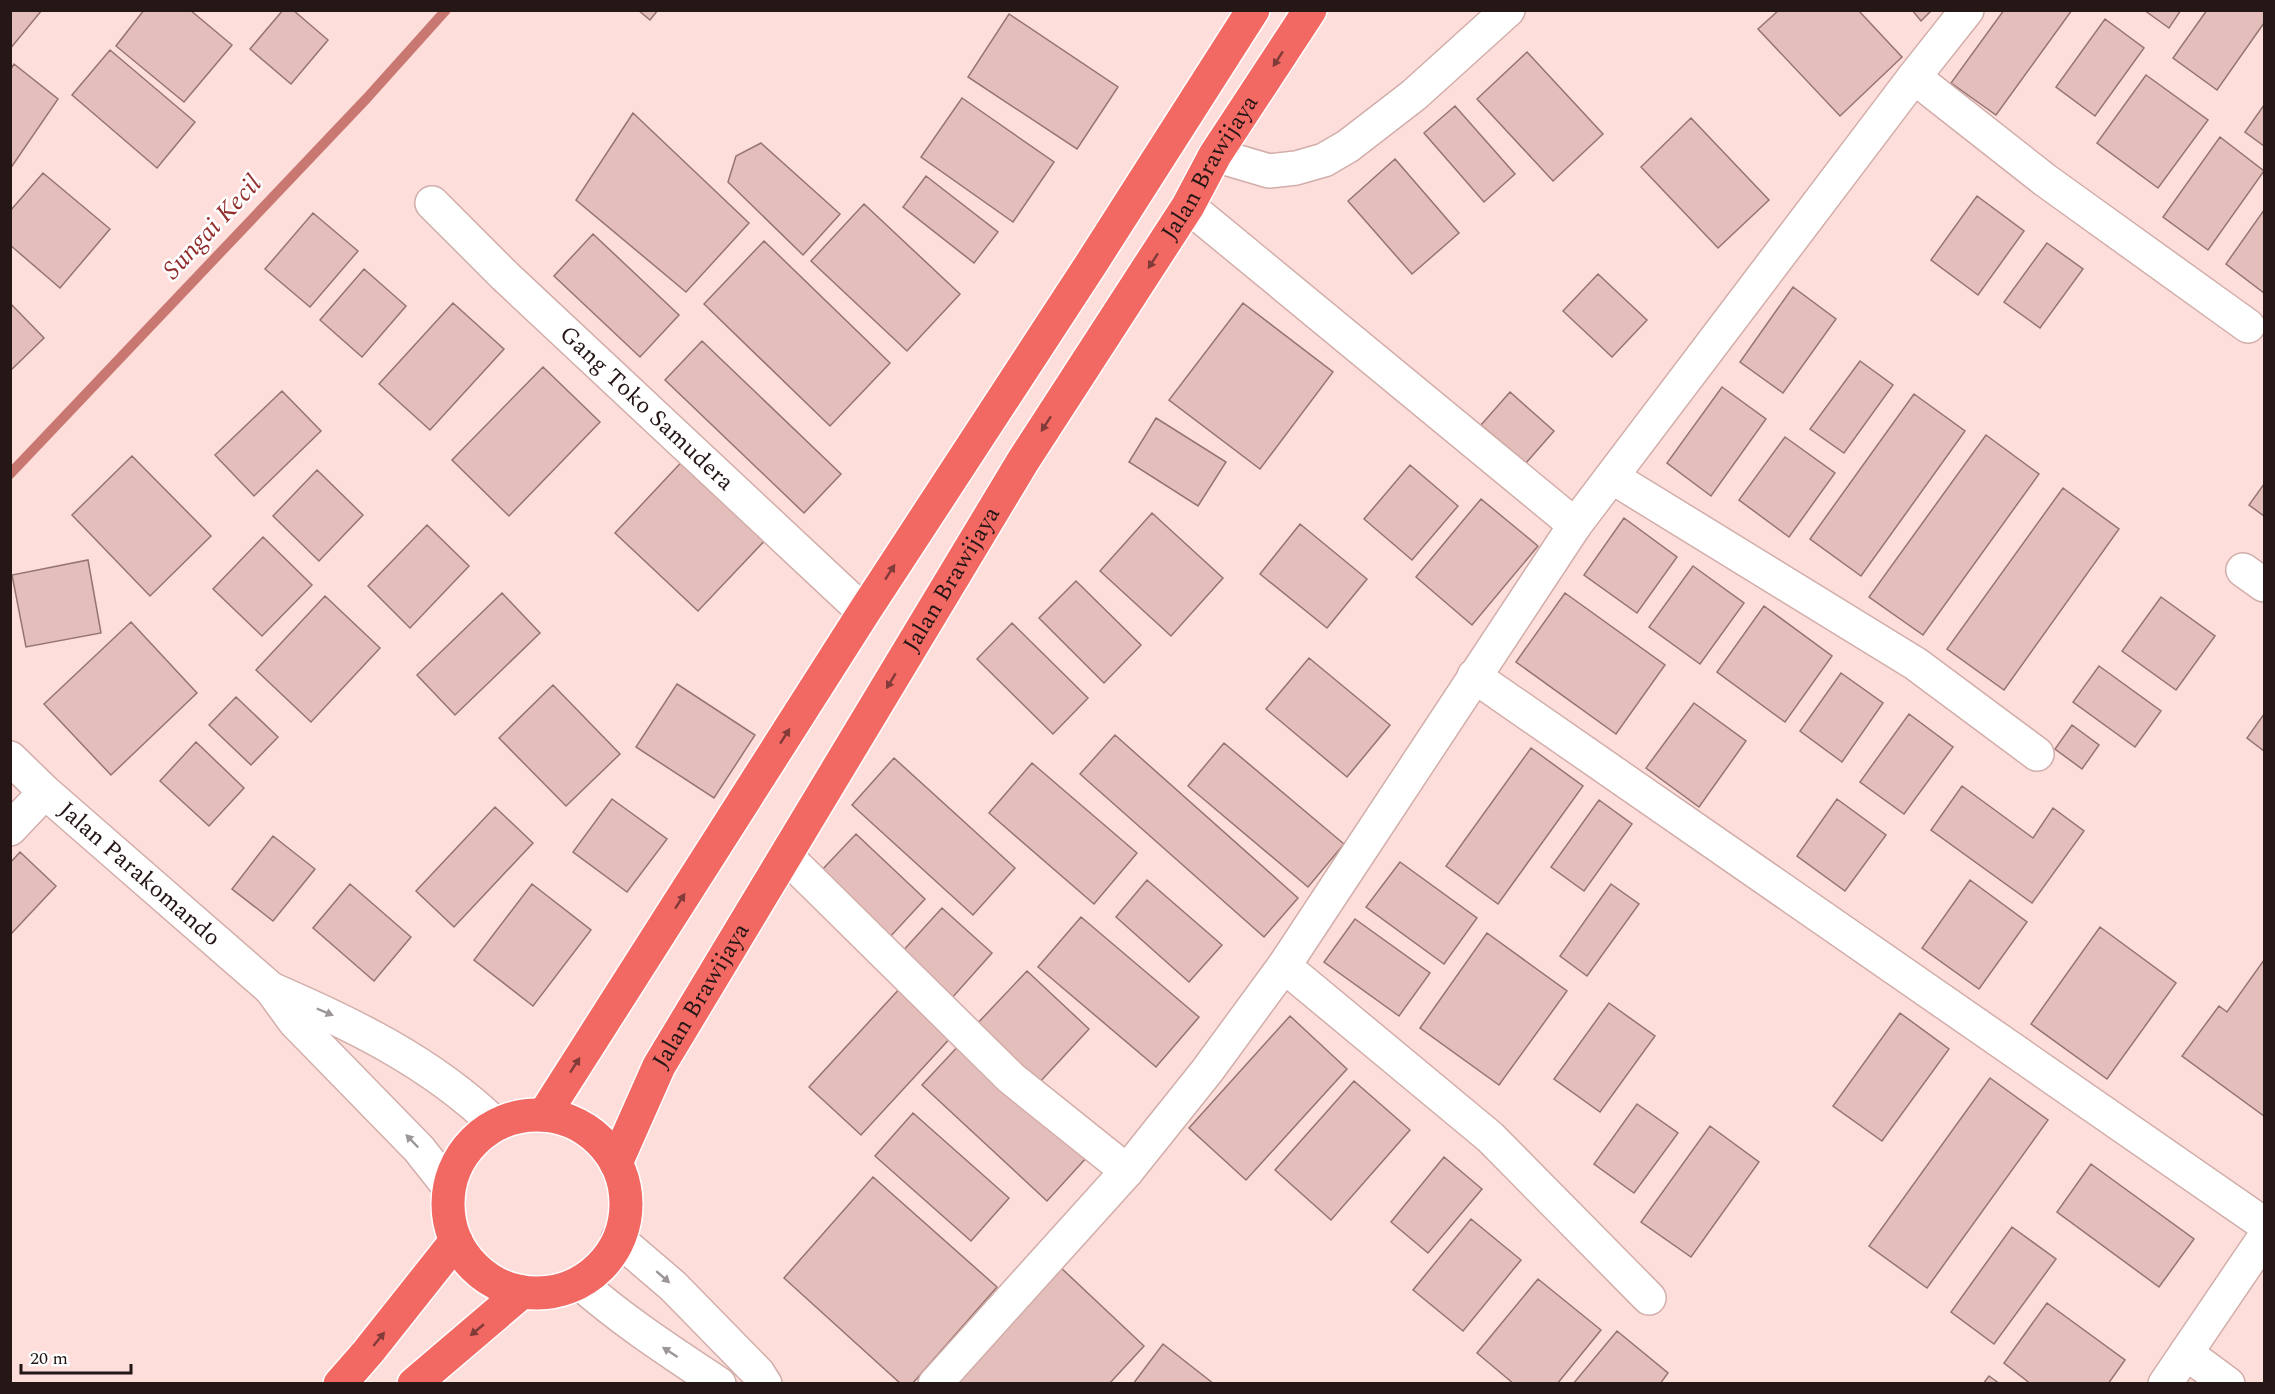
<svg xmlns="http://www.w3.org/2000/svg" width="2275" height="1394" viewBox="0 0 2275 1394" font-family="Spectral,serif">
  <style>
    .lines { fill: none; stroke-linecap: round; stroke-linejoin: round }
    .stream { stroke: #c97771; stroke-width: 10 }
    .building { fill: #e4beba; stroke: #967471; stroke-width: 1.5 }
    .street-casing { stroke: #d2aeaa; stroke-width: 36 }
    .secondary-casing { stroke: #d2aeaa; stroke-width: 36 }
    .highway-casing { stroke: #fff; stroke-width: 36 }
    .street { stroke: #fff; stroke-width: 33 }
    .secondary { stroke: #fff; stroke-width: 33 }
    .highway { stroke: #f26863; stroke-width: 33 }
    .oneway { fill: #813b39 }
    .oneway2 { fill: #9c9796 }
    .labels { text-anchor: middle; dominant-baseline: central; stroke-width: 5; stroke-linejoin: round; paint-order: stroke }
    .street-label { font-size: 24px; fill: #241716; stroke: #fff }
    .water-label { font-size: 26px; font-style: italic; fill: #922f2e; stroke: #fff }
  </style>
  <rect width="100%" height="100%" fill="#fddedb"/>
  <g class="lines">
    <!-- stream -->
    <path class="stream" d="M 10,474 L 367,98 L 446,10"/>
  </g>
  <!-- building -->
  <path class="building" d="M 10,10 L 42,10 L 10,49 Z
    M 144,10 L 190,10 L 232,45 L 184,102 L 116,46 Z
    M 283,10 L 293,10 L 328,40 L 291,84 L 250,49 Z
    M 638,10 L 658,10 L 650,20 Z
    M 1779,10 L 1858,10 L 1902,57 L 1840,116 L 1758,29 Z
    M 1912,10 L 1932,10 L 1921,21 Z
    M 2004,10 L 2072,10 L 1996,115 L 1951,83 Z
    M 2144,10 L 2181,10 L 2169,28 Z
    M 2207,10 L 2264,10 L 2264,23 L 2217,90 L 2173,58 Z
    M 1009,14 L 1118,87 L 1077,149 L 968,77 Z
    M 2105,19 L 2144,48 L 2095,116 L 2056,87 Z
    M 110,50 L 195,122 L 157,168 L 72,95 Z
    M 1527,52 L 1603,134 L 1553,181 L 1477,99 Z
    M 14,64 L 58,99 L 10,169 L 10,70 Z
    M 2146,75 L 2208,120 L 2158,188 L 2097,143 Z
    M 962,98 L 1054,162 L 1013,222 L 921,157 Z
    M 2264,105 L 2264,146 L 2245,132 Z
    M 1455,106 L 1515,174 L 1484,202 L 1424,133 Z
    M 633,113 L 749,223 L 686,292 L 576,200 Z
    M 1691,118 L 1769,200 L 1718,248 L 1641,167 Z
    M 2220,137 L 2264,171 L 2208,250 L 2163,217 Z
    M 761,143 L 840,214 L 803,255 L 728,182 L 736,156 Z
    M 1395,159 L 1459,233 L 1412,274 L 1348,201 Z
    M 43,173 L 110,229 L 60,288 L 10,245 L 10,211 Z
    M 926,176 L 998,232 L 974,263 L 903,207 Z
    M 1977,196 L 2024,231 L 1978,295 L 1931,260 Z
    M 864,204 L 960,294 L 907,351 L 811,261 Z
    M 2264,210 L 2264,293 L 2226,264 Z
    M 313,213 L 358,251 L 310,307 L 265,269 Z
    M 593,234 L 679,315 L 640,357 L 554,276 Z
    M 764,241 L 890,363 L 830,426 L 704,304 Z
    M 2047,243 L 2083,269 L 2040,328 L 2004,302 Z
    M 364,269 L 406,306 L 362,357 L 320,320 Z
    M 1598,274 L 1647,320 L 1612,357 L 1563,311 Z
    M 1793,287 L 1836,319 L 1783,393 L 1740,362 Z
    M 10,303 L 44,338 L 10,371 Z
    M 453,303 L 504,349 L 430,430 L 379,384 Z
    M 1243,303 L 1333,372 L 1260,469 L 1169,400 Z
    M 702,341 L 841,474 L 804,513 L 665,380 Z
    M 1860,361 L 1893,385 L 1844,453 L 1810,429 Z
    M 543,367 L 600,422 L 509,516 L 452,460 Z
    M 1722,387 L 1766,419 L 1711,496 L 1667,463 Z
    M 282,391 L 321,431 L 254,496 L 215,455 Z
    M 1510,392 L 1554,431 L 1526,463 L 1481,425 Z
    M 1914,394 L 1965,431 L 1861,576 L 1810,539 Z
    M 1156,418 L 1226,462 L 1198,506 L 1129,462 Z
    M 1986,435 L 2039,474 L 1923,635 L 1869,597 Z
    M 1785,437 L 1835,473 L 1789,537 L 1739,500 Z
    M 689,454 L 772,533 L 698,611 L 615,533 Z
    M 132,456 L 211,536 L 150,596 L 72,515 Z
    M 1410,465 L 1458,506 L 1412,560 L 1364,519 Z
    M 317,470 L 363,515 L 319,561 L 273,516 Z
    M 2264,484 L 2264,516 L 2249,505 Z
    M 2063,488 L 2119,529 L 2004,690 L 1947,649 Z
    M 1481,499 L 1538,546 L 1472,625 L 1416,577 Z
    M 1152,513 L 1223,578 L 1171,636 L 1100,571 Z
    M 1624,518 L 1677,557 L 1637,613 L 1584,575 Z
    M 1300,524 L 1367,579 L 1327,628 L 1260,574 Z
    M 427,525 L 469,566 L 410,628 L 368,586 Z
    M 263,537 L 312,585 L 262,636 L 213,589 Z
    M 88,560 L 101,633 L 26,647 L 12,575 Z
    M 1693,566 L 1744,603 L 1700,664 L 1649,627 Z
    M 1076,581 L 1141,645 L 1104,683 L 1039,618 Z
    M 502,593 L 540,633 L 455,715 L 417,675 Z
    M 1565,593 L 1665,665 L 1616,734 L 1516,662 Z
    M 325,596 L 380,648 L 311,722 L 256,670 Z
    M 2161,597 L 2215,636 L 2176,690 L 2122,651 Z
    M 1764,606 L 1832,656 L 1785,722 L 1717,672 Z
    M 131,622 L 197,693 L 111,775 L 44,704 Z
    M 1012,623 L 1088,698 L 1053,734 L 977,659 Z
    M 1309,658 L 1390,725 L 1347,777 L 1266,709 Z
    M 2099,666 L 2161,711 L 2135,747 L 2073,702 Z
    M 1841,673 L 1883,703 L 1842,762 L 1800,731 Z
    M 677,684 L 755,735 L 714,798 L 636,747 Z
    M 553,685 L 620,754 L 566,806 L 499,738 Z
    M 236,697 L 278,737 L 251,765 L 209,725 Z
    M 1694,703 L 1746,741 L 1699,807 L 1646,768 Z
    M 1909,714 L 1953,747 L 1904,814 L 1860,782 Z
    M 2264,714 L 2264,751 L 2247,738 Z
    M 2072,725 L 2099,745 L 2082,769 L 2055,749 Z
    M 1115,735 L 1298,898 L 1264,937 L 1080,774 Z
    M 196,742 L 244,788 L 209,826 L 160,781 Z
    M 1224,743 L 1344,844 L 1308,887 L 1188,786 Z
    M 1531,748 L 1583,786 L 1498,904 L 1446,866 Z
    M 894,758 L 1015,868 L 973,915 L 852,805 Z
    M 1032,763 L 1137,853 L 1094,904 L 989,813 Z
    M 1962,786 L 2033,838 L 2053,808 L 2084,831 L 2032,903 L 1931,830 Z
    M 612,799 L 667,839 L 627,892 L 573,852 Z
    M 1837,799 L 1886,835 L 1845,891 L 1797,856 Z
    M 1599,800 L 1632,824 L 1584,891 L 1551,867 Z
    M 495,807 L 533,843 L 454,927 L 416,891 Z
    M 856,834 L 925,899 L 889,938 L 820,872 Z
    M 273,836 L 315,869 L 273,921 L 232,889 Z
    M 20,852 L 56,886 L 10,935 L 10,863 Z
    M 1400,862 L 1477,918 L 1444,964 L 1366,907 Z
    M 1147,880 L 1222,945 L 1189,982 L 1116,917 Z
    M 1970,880 L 2027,922 L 1979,989 L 1922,948 Z
    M 350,884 L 411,937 L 374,981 L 313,928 Z
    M 532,884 L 591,930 L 533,1006 L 474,960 Z
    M 1611,884 L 1639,904 L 1587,976 L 1560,956 Z
    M 942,908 L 992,953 L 951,999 L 901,953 Z
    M 1081,917 L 1199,1017 L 1156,1067 L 1038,967 Z
    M 1355,919 L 1430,973 L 1399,1016 L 1324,962 Z
    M 2100,927 L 2176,983 L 2107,1079 L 2031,1024 Z
    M 1487,933 L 1567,991 L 1499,1085 L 1420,1028 Z
    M 2264,960 L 2264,1116 L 2182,1056 L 2219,1006 L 2227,1012 Z
    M 1027,971 L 1089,1029 L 1038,1084 L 975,1026 Z
    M 902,986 L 954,1034 L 861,1135 L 809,1087 Z
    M 1609,1003 L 1655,1036 L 1600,1112 L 1554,1079 Z
    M 1900,1013 L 1949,1049 L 1882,1141 L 1833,1106 Z
    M 1290,1016 L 1347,1069 L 1246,1180 L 1189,1128 Z
    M 962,1042 L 1087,1157 L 1047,1201 L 922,1085 Z
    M 1990,1078 L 2048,1120 L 1927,1288 L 1869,1246 Z
    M 1354,1081 L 1410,1130 L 1331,1220 L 1275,1170 Z
    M 1637,1104 L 1678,1133 L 1634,1193 L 1594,1164 Z
    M 913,1113 L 1009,1198 L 971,1241 L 875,1156 Z
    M 1710,1126 L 1759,1162 L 1691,1257 L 1641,1222 Z
    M 1444,1157 L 1482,1189 L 1428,1253 L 1391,1222 Z
    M 2091,1164 L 2194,1239 L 2159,1287 L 2057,1212 Z
    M 873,1177 L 997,1287 L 912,1384 L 901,1384 L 784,1278 Z
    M 1471,1219 L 1521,1260 L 1463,1331 L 1413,1290 Z
    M 2012,1227 L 2056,1259 L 1994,1344 L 1951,1312 Z
    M 1058,1265 L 1144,1346 L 1109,1384 L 948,1384 Z
    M 1538,1279 L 1601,1330 L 1557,1384 L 1514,1384 L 1477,1353 Z
    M 2047,1303 L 2125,1360 L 2108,1384 L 2031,1384 L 2004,1363 Z
    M 1617,1331 L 1668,1373 L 1660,1384 L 1573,1384 Z
    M 1163,1344 L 1214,1384 L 1133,1384 Z
    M 1989,1376 L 2000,1384 L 1983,1384 Z"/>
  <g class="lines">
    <!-- street casing -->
    <g class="street-casing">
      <g id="street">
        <path d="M 1914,77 L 2045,180 L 2248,326"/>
        <path d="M 1215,155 L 1269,171 L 1296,168 L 1324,160 L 1348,146 L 1414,95 L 1508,10"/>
        <path id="s1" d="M 432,203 L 505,276 L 864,612"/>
        <path d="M 1188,206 L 1575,525"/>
        <path d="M 1612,477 L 1916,664 L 2037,754"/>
        <path d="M 2243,570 L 2264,585"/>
        <path d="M 1474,676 L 2264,1224"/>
        <path d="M 10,829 L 45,792"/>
        <path d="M 787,857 L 1011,1078 L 1127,1171"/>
        <path d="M 1284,966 L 1490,1137 L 1649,1298"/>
        <path d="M 2186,1353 L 2228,1384"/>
        <path d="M 935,1384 L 1127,1171 L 1207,1071 L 1284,966 L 1575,525 L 1914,77 L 1967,10"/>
        <path d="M 2165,1384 L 2264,1238"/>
      </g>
    </g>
    <!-- secondary casing -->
    <g class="secondary-casing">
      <g id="secondary">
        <path id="s2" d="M 10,758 L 45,792 L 271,989 L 295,1022 L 419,1149 L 449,1187"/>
        <path d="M 271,989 C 352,1024 431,1062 495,1124"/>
        <path d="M 618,1239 L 673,1286 L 758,1373 L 765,1384"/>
        <path d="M 580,1283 C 623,1321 671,1352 719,1384"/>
      </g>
    </g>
    <!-- highway casing -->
    <g class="highway-casing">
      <g id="highway">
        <path d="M 544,1115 L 864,612 L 1091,264 L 1253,10"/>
        <circle cx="537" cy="1204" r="89"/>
        <path id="s3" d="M 616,1163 L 659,1066 L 1023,461 L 1188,206 L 1215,155 L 1310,10"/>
        <path d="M 340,1384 L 368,1352 L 456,1241"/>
        <path d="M 414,1384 L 522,1292"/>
      </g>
    </g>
    <!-- street -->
    <use href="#street" class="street"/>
    <!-- secondary -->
    <use href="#secondary" class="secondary"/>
    <!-- highway -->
    <use href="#highway" class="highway"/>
  </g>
  <!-- one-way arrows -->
  <defs><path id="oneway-solid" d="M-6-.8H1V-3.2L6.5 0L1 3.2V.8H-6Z" transform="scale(1.5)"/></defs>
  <g class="oneway">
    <use href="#oneway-solid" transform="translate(1278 59) rotate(123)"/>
    <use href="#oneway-solid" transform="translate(1153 261) rotate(123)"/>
    <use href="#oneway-solid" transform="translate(1046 424) rotate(123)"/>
    <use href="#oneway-solid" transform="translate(890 572) rotate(-57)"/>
    <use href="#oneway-solid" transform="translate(891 681) rotate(121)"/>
    <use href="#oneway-solid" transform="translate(785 736) rotate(-57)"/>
    <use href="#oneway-solid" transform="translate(680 901) rotate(-57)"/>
    <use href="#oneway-solid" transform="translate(575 1065) rotate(-57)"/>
    <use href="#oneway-solid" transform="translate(477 1330) rotate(140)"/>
    <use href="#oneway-solid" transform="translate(379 1339) rotate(-51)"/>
  </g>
  <g class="oneway2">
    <use href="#oneway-solid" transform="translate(325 1012) rotate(23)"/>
    <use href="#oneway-solid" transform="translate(412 1141) rotate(-134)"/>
    <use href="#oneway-solid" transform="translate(663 1277) rotate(41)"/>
    <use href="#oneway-solid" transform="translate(670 1352) rotate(-147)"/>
  </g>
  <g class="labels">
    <!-- street labels -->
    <g class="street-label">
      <text stroke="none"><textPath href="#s3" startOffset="1160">Jalan Brawijaya</textPath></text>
      <text stroke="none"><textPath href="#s1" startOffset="297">Gang Toko Samudera</textPath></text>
      <text stroke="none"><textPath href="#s3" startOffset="674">Jalan Brawijaya</textPath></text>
      <text stroke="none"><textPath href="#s2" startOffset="174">Jalan Parakomando</textPath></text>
      <text stroke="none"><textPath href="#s3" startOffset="188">Jalan Brawijaya</textPath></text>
    </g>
    <!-- water labels -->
    <g class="water-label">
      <text transform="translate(212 227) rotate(-47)">Sungai Kecil</text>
    </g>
  </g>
  <!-- border -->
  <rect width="2275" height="1394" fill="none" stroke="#241716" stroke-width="24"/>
  <!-- scale -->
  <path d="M21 1364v9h110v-9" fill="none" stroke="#241716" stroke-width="3"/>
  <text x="30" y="1364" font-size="18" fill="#241716" stroke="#ffffff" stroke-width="4.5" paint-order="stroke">20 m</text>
</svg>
